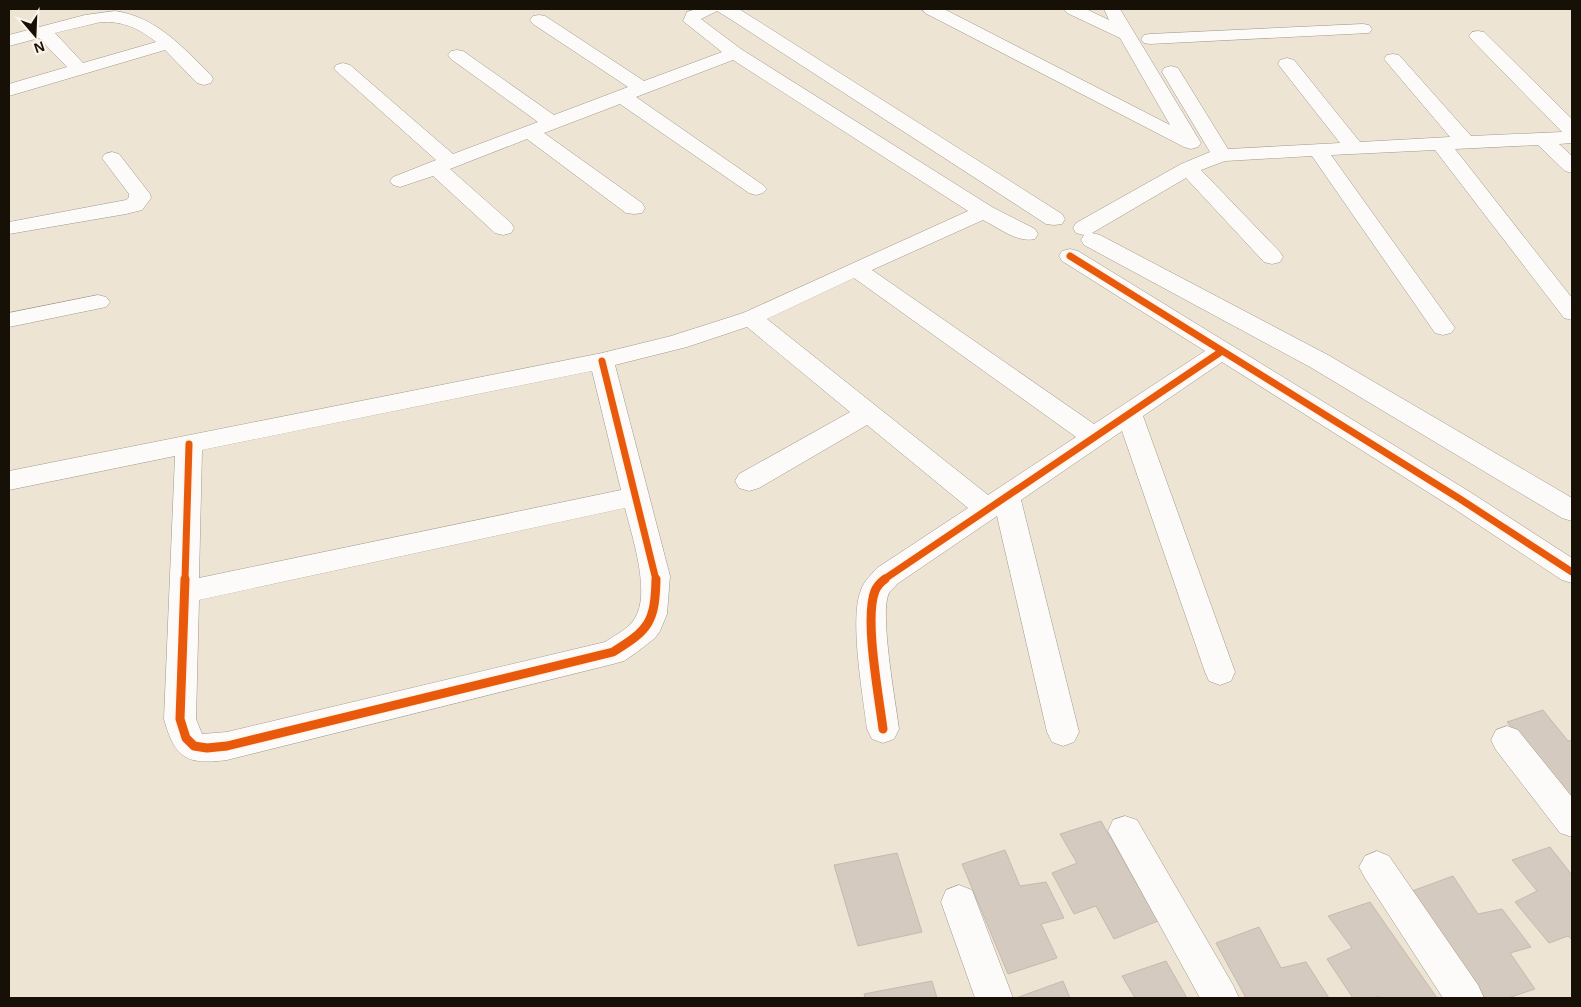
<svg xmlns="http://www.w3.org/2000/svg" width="1581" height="1007" viewBox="0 0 1581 1007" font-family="Helvetica,sans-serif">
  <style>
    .building { fill: #d4cabf; stroke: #c4baaf }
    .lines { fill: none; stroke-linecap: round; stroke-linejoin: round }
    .minor-casing { stroke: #9f988b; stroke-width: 1 }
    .minor { fill: #fcfbf9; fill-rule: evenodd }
    .cycleway-far1-casing { stroke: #fdf5ea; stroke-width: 10 }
    .cycleway-casing { stroke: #fdf5ea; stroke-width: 12 }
    .cycleway-far1 { stroke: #e8590c; stroke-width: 7 }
    .cycleway { stroke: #e8590c; stroke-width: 9 }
  </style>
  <rect width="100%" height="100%" fill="#eee4d4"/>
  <!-- building -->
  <path class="building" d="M 1543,710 L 1568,741 L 1572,740 L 1572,802 L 1507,722 Z
    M 1101,821 L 1158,921 L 1114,939 L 1096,906 L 1074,914 L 1052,873 L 1077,863 L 1060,834 Z
    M 1550,847 L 1572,875 L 1572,940 L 1568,936 L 1549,943 L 1515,902 L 1537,891 L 1512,860 Z
    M 1005,850 L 1020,886 L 1046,882 L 1064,918 L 1041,924 L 1057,958 L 1008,974 L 962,864 Z
    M 897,853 L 922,932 L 858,946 L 834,865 Z
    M 1453,876 L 1478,914 L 1502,909 L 1531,947 L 1510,953 L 1535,989 L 1508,998 L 1485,998 L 1412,891 Z
    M 1370,902 L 1437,998 L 1381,998 L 1379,996 L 1372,998 L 1353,998 L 1327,959 L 1352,948 L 1328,916 Z
    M 1259,927 L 1281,968 L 1306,962 L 1329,998 L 1246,998 L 1216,943 Z
    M 1166,961 L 1187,998 L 1135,998 L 1122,976 Z
    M 932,981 L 937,998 L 865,998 L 864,994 Z
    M 1063,981 L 1070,998 L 1016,998 Z"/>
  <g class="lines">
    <!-- minor casing -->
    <g class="minor-casing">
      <path id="minor" d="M 696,9 L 739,9 L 1062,214 L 1065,219 L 1062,224 L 1054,225 L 1046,224 L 727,17 L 717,11 L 701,19 L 741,49 L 992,207 L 1035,229 L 1038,234 L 1035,239 C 1017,243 999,228 983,220 L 872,270 L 1094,424 L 1205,351 L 1062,261 L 1059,256 L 1062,251 L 1070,249 L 1078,251 L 1470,492 L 1572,558 L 1572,583 L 1562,580 L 1450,506 L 1222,362 L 1143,416 L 1235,672 L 1231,681 L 1220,685 L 1209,681 L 1205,672 L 1122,431 L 1021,500 L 1079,732 L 1074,742 L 1063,746 L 1052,742 L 1047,732 L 997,516 L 897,584 C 895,587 891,590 889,593 C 879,612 896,704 899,729 L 894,739 L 883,743 L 872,739 L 867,729 C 863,696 849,618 861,590 C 864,581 871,575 877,568 L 968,508 L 867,425 L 759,488 L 749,491 L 739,488 L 735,481 L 739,474 L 850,412 L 747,327 L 687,347 L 615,365 L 670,576 L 667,614 L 660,631 L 655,638 L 637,652 L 624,661 L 613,664 L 227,760 C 187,765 175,759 164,719 L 175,456 L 9,490 L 9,471 L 602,353 L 671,336 L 743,313 L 968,211 L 733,60 L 636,97 L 763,185 L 767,189 L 763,193 L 756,195 L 749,193 L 620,104 L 544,133 L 642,203 L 645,208 L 642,213 L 634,214 L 626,213 L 527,139 L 450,169 L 511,223 L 514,228 L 511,233 L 503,235 L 495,233 L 433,176 L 400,187 L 393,185 L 390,181 L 393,177 L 436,160 L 334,69 L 336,65 L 343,63 L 350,65 L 453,154 L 538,122 L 451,59 L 448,55 L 451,51 L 457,50 L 463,51 L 554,115 L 628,87 L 533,24 L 530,20 L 533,16 L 539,15 L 545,16 L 644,81 L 722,52 L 683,21 L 687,12 ZM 854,278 L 1076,437 L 988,495 L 767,319 ZM 592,371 L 621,490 L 199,578 L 202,450 ZM 625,508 C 632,536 651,593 635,618 C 629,629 615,635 605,642 L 227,732 L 202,734 L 196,719 L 199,600 Z
        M 922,9 L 944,9 L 1170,125 L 1120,38 L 1067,13 L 1064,9 L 1086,9 L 1109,20 L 1104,9 L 1120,9 L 1201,143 L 1198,147 L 1191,149 L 1184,147 L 925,13 Z
        M 115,11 C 157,17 182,47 211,75 L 213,79 L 211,83 L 204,85 L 197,83 L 165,50 L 9,96 L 9,84 L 67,67 L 39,38 L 9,46 L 9,35 L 85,15 ZM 101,22 C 123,21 139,28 156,42 L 83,63 L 55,33 Z
        M 1363,24 L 1369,25 L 1372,29 L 1369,33 L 1150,44 L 1144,43 L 1141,39 L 1144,35 L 1150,34 Z
        M 1478,31 L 1484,32 L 1572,119 L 1572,143 L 1559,144 L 1572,156 L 1572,173 L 1565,171 L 1538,145 L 1455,149 L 1572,298 L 1572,320 L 1564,318 L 1435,150 L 1331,155 L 1455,328 L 1451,333 L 1443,335 L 1435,333 L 1312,156 L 1225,161 L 1201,170 L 1280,252 L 1283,257 L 1280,262 L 1272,264 L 1264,262 L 1186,178 L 1092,233 L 1084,235 L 1076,233 L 1073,228 L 1076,223 L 1181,164 L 1210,152 L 1162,72 L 1164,68 L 1171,66 L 1178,68 L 1228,149 L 1340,143 L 1278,64 L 1280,60 L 1287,58 L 1294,60 L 1360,142 L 1450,137 L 1384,59 L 1387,55 L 1393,54 L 1399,55 L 1471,136 L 1562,132 L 1472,40 L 1469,36 L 1472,32 Z
        M 112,152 L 119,154 L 150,194 L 151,198 L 142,210 L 126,214 L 9,234 L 9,222 L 126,200 L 129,197 L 129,194 L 102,158 L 105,154 Z
        M 1092,233 L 1100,235 L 1328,355 L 1572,498 L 1572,521 L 1562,518 L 1310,367 L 1084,245 L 1081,240 L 1084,235 Z
        M 98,295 L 106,297 L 110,302 L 106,307 L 9,327 L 9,313 Z
        M 1507,726 L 1518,730 L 1572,797 L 1572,837 L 1560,833 L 1496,750 L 1491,740 L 1496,730 Z
        M 1125,816 L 1137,820 L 1233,985 L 1239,998 L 1200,998 L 1108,831 L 1113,820 Z
        M 1377,851 L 1389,856 L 1478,985 L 1484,998 L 1443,998 L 1365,878 L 1359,867 L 1365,856 Z
        M 959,885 L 972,890 L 1013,998 L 975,998 L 941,902 L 946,890 Z"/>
    </g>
    <!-- minor -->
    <use href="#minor" class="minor"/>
    <!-- cycleway-far1 casing -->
    <g class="cycleway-far1-casing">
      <path id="cycleway-far1" d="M 1070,256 L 1460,499 L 1572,572
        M 602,361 L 656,580
        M 185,580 L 189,444
        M 883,580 L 1222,351"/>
    </g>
    <!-- cycleway casing -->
    <g class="cycleway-casing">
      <path id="cycleway" d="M 185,579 L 180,719 L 186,738 L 194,746 L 207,748 L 227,746 L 613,652 C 649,630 655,622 656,579
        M 883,729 C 879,697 864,618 875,591 C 877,586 881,582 885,579"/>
    </g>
    <!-- cycleway-far1 -->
    <use href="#cycleway-far1" class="cycleway-far1"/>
    <!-- cycleway -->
    <use href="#cycleway" class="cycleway"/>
  </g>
  <!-- border -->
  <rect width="1581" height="1007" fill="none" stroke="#171007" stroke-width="20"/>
  <!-- north arrow -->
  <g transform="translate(35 35) rotate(161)" stroke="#fdf5ea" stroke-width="4" paint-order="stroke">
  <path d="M0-4L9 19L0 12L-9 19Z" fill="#171007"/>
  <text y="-8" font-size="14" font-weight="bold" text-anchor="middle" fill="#171007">N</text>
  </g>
</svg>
